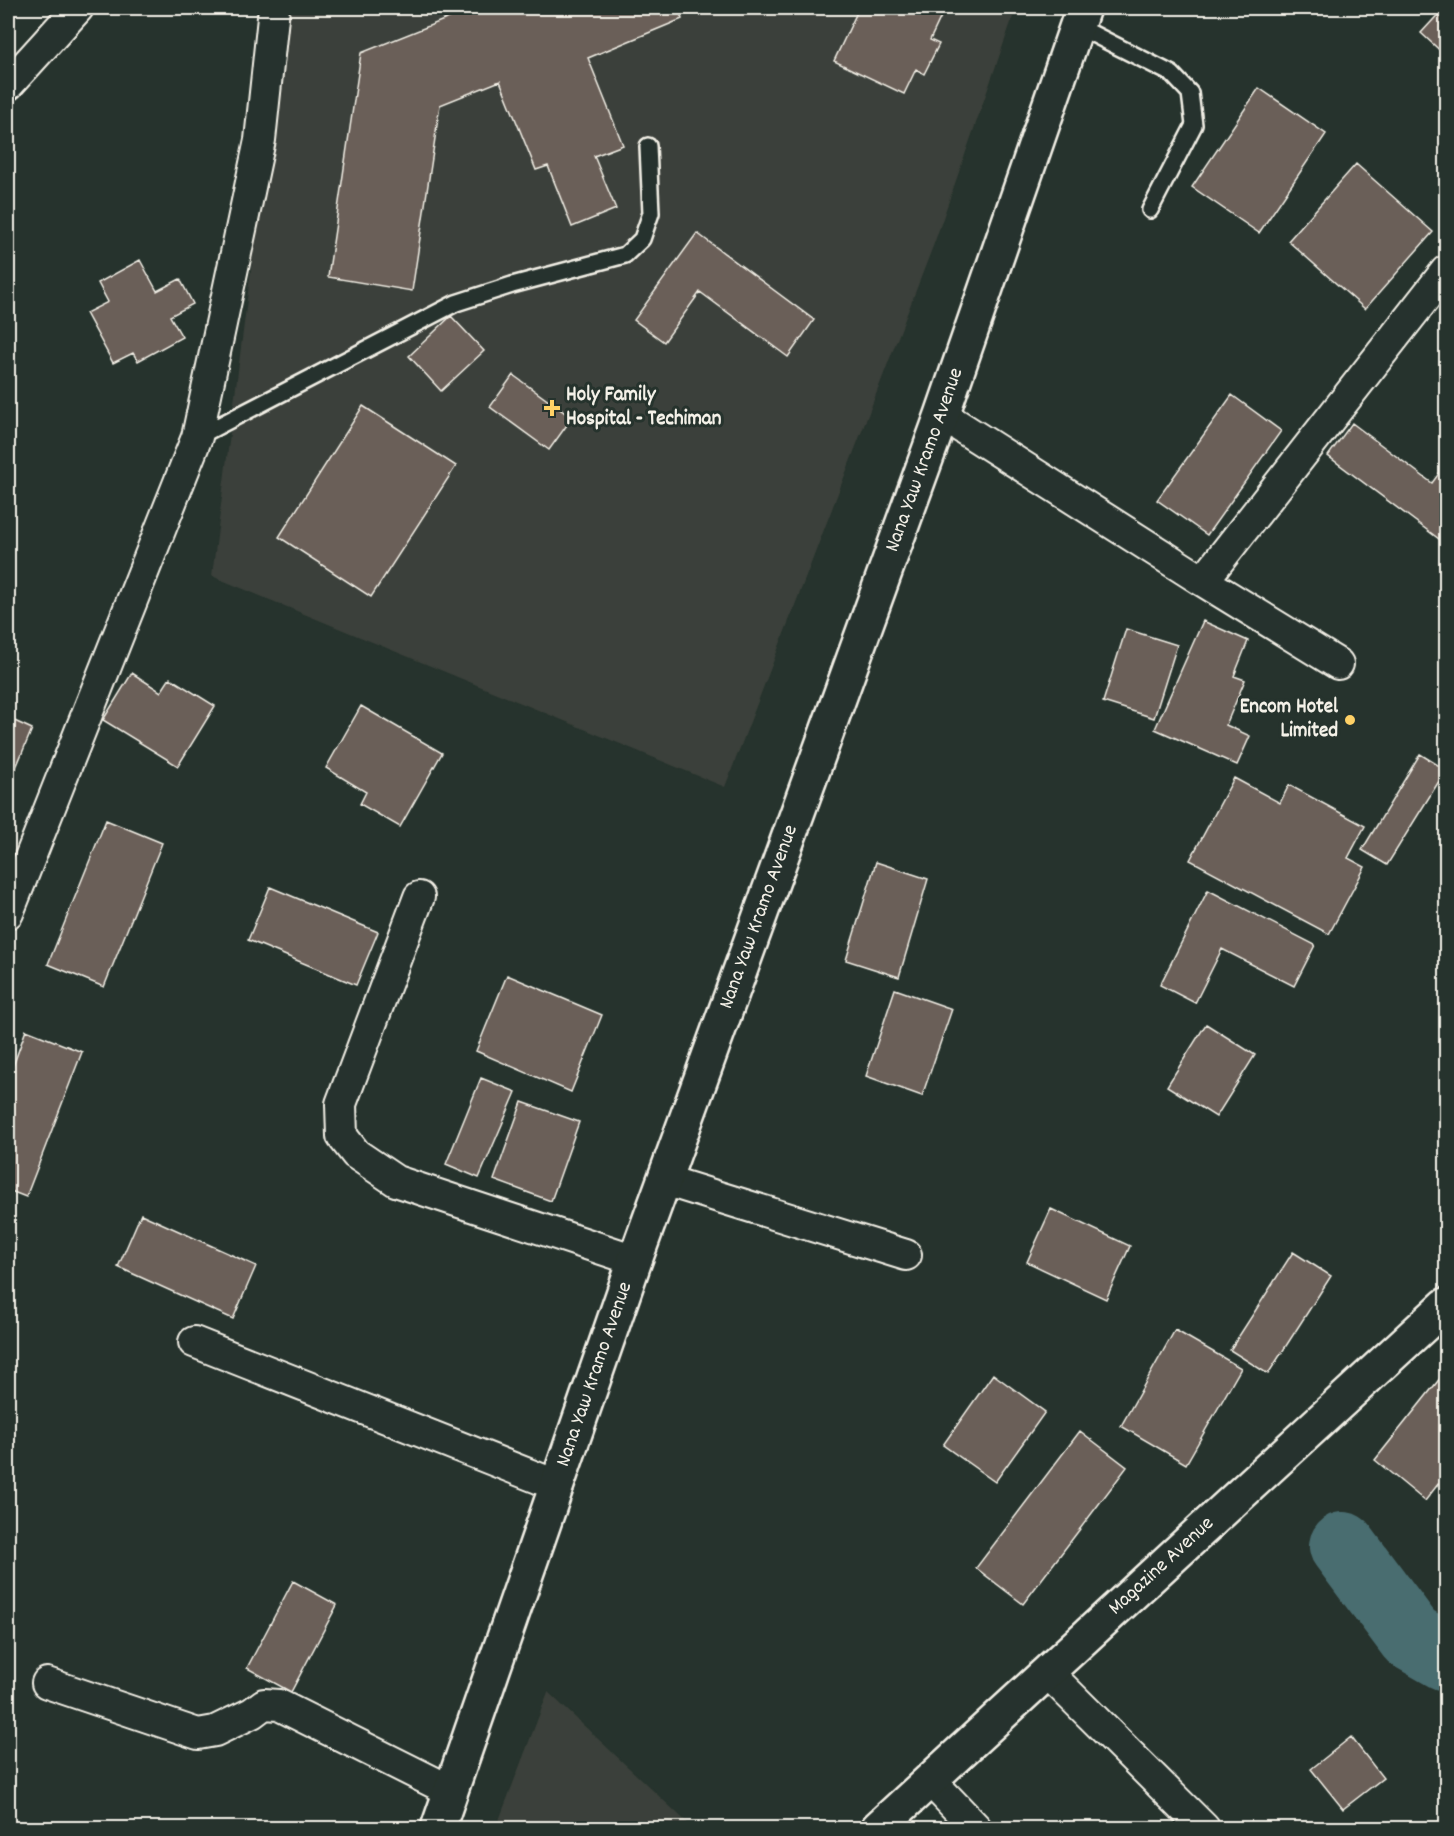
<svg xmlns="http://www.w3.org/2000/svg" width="1454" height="1836" viewBox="0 0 1454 1836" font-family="Dekko,sans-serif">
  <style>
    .built { fill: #3b403a }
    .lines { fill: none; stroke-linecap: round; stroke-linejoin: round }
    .river { stroke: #4a6d70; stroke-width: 68 }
    .building { fill: #6b5f58; stroke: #f4f1e8; stroke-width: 1.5 }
    .lane-casing { stroke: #f4f1e8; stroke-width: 20 }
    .street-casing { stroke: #f4f1e8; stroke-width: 34 }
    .secondary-casing { stroke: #f4f1e8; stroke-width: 38 }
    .primary-casing { stroke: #f4f1e8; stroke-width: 38 }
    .lane { stroke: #26332d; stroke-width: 15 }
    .street { stroke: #26332d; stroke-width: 30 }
    .secondary { stroke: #26332d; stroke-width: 33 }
    .primary { stroke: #26332d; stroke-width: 33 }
    .poi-dot { fill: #ffd166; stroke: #26332d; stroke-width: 2 }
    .labels { text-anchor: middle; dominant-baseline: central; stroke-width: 6; stroke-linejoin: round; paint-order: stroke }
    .poi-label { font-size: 21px; font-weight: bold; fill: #f4f1e8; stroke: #26332d; text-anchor: start }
    .street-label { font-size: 21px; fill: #f4f1e8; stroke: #26332d }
  </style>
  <rect width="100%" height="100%" fill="#26332d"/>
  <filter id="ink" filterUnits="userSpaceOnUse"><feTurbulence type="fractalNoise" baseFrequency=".0167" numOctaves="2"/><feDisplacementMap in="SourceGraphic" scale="12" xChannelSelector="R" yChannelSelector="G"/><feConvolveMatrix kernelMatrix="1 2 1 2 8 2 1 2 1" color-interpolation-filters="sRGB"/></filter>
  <g filter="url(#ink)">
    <!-- built -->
    <path class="built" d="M 284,8 L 1016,8 L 935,241 L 725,787 L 212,576 Z
      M 548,1692 L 693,1828 L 496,1828 Z"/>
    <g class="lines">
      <!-- river -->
      <path class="river" d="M 1343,1546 L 1411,1637 L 1446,1657"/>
    </g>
    <!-- building -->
    <path class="building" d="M 474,8 L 678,8 L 682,19 L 588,58 L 623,145 L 594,156 L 616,209 L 572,227 L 548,166 L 536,170 L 500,81 L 440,105 L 412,291 L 328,277 L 361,53 Z
      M 859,8 L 945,8 L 930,40 L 939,44 L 924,74 L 916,69 L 904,94 L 834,61 Z
      M 1444,8 L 1446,8 L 1446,56 L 1421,33 Z
      M 1259,88 L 1326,134 L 1259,233 L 1192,187 Z
      M 1446,140 L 1446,152 L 1441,146 Z
      M 1356,164 L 1433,232 L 1365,309 L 1288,241 Z
      M 697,233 L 814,320 L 788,357 L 700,292 L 664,342 L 634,320 Z
      M 140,260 L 157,291 L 180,279 L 193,304 L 170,316 L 182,337 L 138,361 L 133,353 L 113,363 L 86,313 L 108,302 L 98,283 Z
      M 451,316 L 484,351 L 441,391 L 409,356 Z
      M 513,375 L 572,418 L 549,450 L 490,407 Z
      M 1232,395 L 1281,431 L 1207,535 L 1157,500 Z
      M 363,406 L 456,466 L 371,597 L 279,537 Z
      M 1352,423 L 1432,483 L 1446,464 L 1446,529 L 1439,539 L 1328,456 Z
      M 1203,621 L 1248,641 L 1234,676 L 1245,680 L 1226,725 L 1250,736 L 1237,765 L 1155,729 Z
      M 1126,629 L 1177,645 L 1154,718 L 1103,702 Z
      M 132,673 L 161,692 L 170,678 L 215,706 L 178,766 L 103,720 Z
      M 361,706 L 442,753 L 400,827 L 360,804 L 366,792 L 326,768 Z
      M 8,718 L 32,729 L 8,787 Z
      M 1420,754 L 1446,770 L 1387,865 L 1362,850 Z
      M 1234,778 L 1280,803 L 1289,785 L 1365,826 L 1348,858 L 1365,867 L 1329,934 L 1190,860 Z
      M 106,820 L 162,843 L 104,987 L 48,964 Z
      M 876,862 L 928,879 L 899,977 L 846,960 Z
      M 270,887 L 378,932 L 356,985 L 248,940 Z
      M 1208,890 L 1315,945 L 1294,986 L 1222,949 L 1195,1003 L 1160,985 Z
      M 507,975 L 602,1015 L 571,1092 L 476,1051 Z
      M 895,989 L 952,1009 L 922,1096 L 866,1076 Z
      M 1206,1024 L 1255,1055 L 1216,1117 L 1167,1086 Z
      M 26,1030 L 82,1052 L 26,1197 L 8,1190 L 8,1080 Z
      M 481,1078 L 516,1092 L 479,1178 L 446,1164 Z
      M 522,1102 L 579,1122 L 551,1201 L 494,1180 Z
      M 1051,1209 L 1130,1246 L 1106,1299 L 1027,1262 Z
      M 141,1214 L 256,1266 L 233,1319 L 118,1267 Z
      M 1293,1252 L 1331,1276 L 1268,1374 L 1230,1350 Z
      M 1175,1330 L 1241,1368 L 1186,1464 L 1121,1426 Z
      M 1446,1371 L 1446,1474 L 1425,1501 L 1375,1460 Z
      M 993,1374 L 1045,1412 L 995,1482 L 943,1445 Z
      M 1080,1431 L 1127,1467 L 1023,1604 L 976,1568 Z
      M 293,1581 L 337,1605 L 291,1692 L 247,1668 Z
      M 1351,1737 L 1383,1778 L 1343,1809 L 1311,1769 Z"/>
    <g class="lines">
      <!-- lane casing -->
      <g class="lane-casing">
        <path id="lane" d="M 1077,26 L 1172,74 L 1190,93 L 1194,125 L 1150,210
          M 197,437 L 456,303 L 512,285 L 625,255 L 642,239 L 651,213 L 648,146"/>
      </g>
      <!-- street casing -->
      <g class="street-casing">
        <path id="street" d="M 8,85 L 78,8
          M 942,415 L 1203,581 L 1446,271
          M 1203,581 L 1338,664
          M 419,897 L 341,1104 L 342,1136 L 356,1154 L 396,1181 L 635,1260
          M 8,913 L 197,437 L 260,140 L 274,8
          M 664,1180 L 906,1255
          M 194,1342 L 556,1485
          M 1047,1672 L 1204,1828
          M 47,1683 L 198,1734 L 215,1731 L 252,1713 L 264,1704 L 279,1705 L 451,1791
          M 930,1780 L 976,1828"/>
      </g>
      <!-- secondary casing -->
      <g class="secondary-casing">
        <g id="secondary">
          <path id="s1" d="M 878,1828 L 1446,1305"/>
        </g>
      </g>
      <!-- primary casing -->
      <g class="primary-casing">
        <g id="primary">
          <path id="s2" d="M 438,1828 L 635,1260 L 942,415 L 1083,8"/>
        </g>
      </g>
      <!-- lane -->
      <use href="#lane" class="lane"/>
      <!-- street -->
      <use href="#street" class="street"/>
      <!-- secondary -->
      <use href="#secondary" class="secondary"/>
      <!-- primary -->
      <use href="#primary" class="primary"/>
    </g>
  </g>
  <!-- markers -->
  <g class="poi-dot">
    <path d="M549 399h6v6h6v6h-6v6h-6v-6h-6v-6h6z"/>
    <circle cx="1350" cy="720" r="6"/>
  </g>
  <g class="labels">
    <!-- poi labels -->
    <g class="poi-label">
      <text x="566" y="396">Holy Family<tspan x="566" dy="24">Hospital - Techiman</tspan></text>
      <text x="1338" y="708" text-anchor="end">Encom Hotel<tspan x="1338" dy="24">Limited</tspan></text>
    </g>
    <!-- street labels -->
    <g class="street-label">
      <text stroke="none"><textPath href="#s2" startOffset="1452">Nana Yaw Kramo Avenue</textPath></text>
      <text stroke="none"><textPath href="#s2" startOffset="966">Nana Yaw Kramo Avenue</textPath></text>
      <text stroke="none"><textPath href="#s2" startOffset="480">Nana Yaw Kramo Avenue</textPath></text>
      <text stroke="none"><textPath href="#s1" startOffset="386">Magazine Avenue</textPath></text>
    </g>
  </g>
  <!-- margin -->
  <rect width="1454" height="1836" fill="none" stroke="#26332d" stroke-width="30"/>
  <rect x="15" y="15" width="1424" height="1806" fill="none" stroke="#f4f1e8" stroke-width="2" filter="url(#ink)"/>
</svg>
